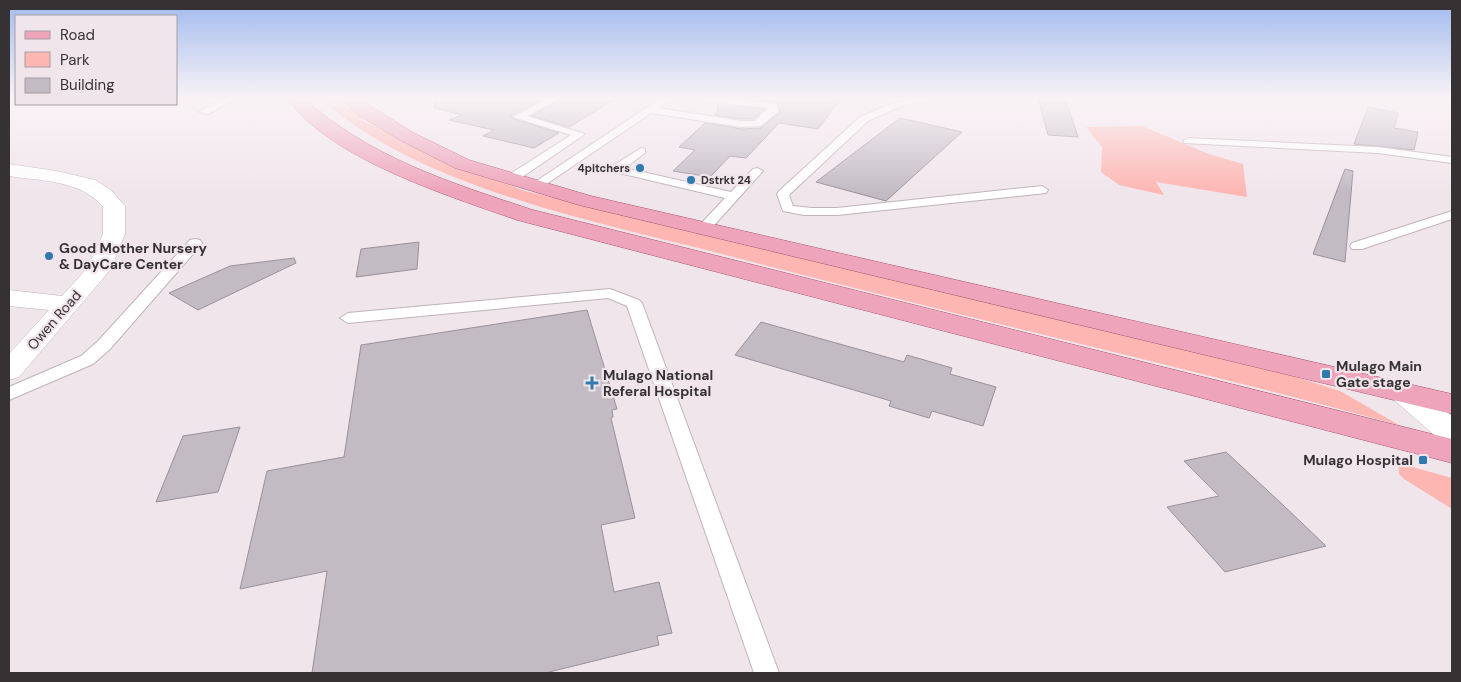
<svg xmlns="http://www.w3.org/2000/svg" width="1461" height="682" viewBox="0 0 1461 682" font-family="'DM Sans',sans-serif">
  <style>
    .green { fill: #fdb6b2 }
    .building { fill: #c3bbc4; stroke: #99919a }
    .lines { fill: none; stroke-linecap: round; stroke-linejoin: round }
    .service-casing { stroke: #bfb3b9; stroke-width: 2 }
    .minor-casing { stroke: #bfb3b9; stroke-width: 1 }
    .primary-casing { stroke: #a6556e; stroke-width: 1 }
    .service { fill: #fff; fill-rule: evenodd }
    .minor { fill: #fff; fill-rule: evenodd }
    .primary { fill: #eea4bb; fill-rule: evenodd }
    .poi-dot { fill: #307bae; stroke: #f1e5ec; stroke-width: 2 }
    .labels { text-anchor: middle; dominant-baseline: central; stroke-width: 4.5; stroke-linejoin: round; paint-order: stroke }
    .far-poi-label { font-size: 11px; font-weight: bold; fill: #363234; stroke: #f1e5ec; text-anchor: end }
    .poi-label { font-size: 14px; font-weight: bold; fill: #363234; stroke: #f1e5ec; text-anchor: start }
    .street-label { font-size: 14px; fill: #363234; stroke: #f1e5ec }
  </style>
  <rect width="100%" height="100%" fill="#f1e5ec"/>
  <!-- green -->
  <path class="green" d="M 319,98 L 336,98 L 366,122 L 431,156 L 525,191 L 1271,369 L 1340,391 L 1399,425 C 1181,366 960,316 741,259 C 607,224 424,191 319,98 Z
    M 1142,126 L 1209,154 L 1243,164 L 1247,197 L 1156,182 L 1164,195 L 1119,185 L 1101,172 L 1102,147 L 1086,127 Z
    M 1398,463 L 1452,478 L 1452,509 L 1404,479 L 1399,474 Z"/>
  <!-- building -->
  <path class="building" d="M 435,98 L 545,98 L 512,115 L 511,118 L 559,133 L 534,148 L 483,136 L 494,130 L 449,120 L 462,115 L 434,108 Z
    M 562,98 L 617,98 L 569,127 L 532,116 Z
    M 739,98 L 841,98 L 818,129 L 779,123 L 746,158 L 730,156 L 710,177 L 673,171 L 695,150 L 679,147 L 705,123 L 742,129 L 761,128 L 781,111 L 776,102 Z
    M 1038,98 L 1065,98 L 1078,137 L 1048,135 Z
    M 718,104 L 764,109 L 754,119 L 742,119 L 714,115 L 717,112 Z
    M 1368,107 L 1398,113 L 1394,128 L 1418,132 L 1414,150 L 1354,144 Z
    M 900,118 L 962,132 L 886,201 L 816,182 Z
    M 1345,169 L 1353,171 L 1345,262 L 1313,254 Z
    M 419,242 L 417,269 L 356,277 L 361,249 Z
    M 294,258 L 296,263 L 198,310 L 169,293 L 230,266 Z
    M 587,310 L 617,409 L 612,410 L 613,417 L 611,418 L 635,518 L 601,525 L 614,592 L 659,582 L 672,633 L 657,636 L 659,645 L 545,673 L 312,673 L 327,571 L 240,589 L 267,471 L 344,457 L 361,345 Z
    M 761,322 L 904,362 L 907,355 L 952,368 L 950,374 L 996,387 L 983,426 L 932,411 L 929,418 L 889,406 L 891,401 L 735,355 Z
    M 240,427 L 218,492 L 156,502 L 183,436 Z
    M 1226,452 L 1282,504 L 1326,546 L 1225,572 L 1167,507 L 1219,496 L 1184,461 Z"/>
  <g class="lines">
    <!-- service casing -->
    <g class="service-casing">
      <path id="service" d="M 225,98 L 237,98 L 208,114 L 199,112 Z
        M 548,98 L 560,98 L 527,116 L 585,134 L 515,182 L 507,182 L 507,176 L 571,135 L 513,117 Z
        M 661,98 L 672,98 L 658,108 L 742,121 L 755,121 L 768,108 L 705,101 L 700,98 L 726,98 L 772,103 L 776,104 L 779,111 L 761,126 L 742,127 L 651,113 L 539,189 L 531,189 L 529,186 Z
        M 921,98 L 940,98 L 899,107 L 868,121 L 789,195 L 793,206 L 812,208 L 837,208 L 1042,186 L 1048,190 L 1046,193 L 837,215 L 804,215 L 783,211 L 777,194 L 779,191 L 860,117 L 893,103 Z
        M 1188,138 L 1378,147 L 1452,157 L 1452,163 L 1378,153 L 1184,143 L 1183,141 Z
        M 641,148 L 645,149 L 645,153 L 625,168 L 731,192 L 753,169 L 757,168 L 763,171 L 708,232 L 703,233 L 696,229 L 725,198 L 611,171 L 611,167 Z
        M 1452,211 L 1452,219 L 1362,249 L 1352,249 L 1350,246 L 1352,243 Z
        M 195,239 L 200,240 L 202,243 L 200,246 L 110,349 L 93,364 L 9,400 L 9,387 L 81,356 L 98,341 L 190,240 Z
        M 610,289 L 639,300 L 642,303 L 779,673 L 754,673 L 627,306 L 608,298 L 348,323 L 340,318 L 348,313 Z"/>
    </g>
    <!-- minor casing -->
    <g class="minor-casing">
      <path id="minor" d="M 9,164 L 57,171 L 95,180 L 111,190 L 125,206 L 125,234 L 111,269 L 19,377 L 9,380 L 9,354 L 49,310 L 9,306 L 9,290 L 62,296 L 88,267 L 103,234 L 103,207 C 81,180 41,181 9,176 Z
        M 1405,383 L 1416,386 L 1452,416 L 1452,444 L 1441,441 L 1394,400 L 1390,393 L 1394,386 Z"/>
    </g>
    <!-- primary casing -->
    <g class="primary-casing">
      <path id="primary" d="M 287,98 L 304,98 C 368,157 451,183 533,210 L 1452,439 L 1452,463 L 517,220 C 449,196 329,159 287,98 Z
        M 340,98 L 358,98 L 412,132 L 469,160 L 591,196 L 1452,394 L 1452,414 L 579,205 L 455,168 L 400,140 L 358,115 Z"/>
    </g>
    <!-- service -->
    <use href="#service" class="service"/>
    <!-- minor -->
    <use href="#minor" class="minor"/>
    <!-- primary -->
    <use href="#primary" class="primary"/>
  </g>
  <!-- sky -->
  <linearGradient id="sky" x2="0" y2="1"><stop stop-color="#a1baee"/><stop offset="0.51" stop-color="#f9f3f6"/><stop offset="1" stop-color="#f9f3f6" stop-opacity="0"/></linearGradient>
  <rect width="1461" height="193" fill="url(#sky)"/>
  <!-- markers -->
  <g class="poi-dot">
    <circle cx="640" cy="168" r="5"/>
    <circle cx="691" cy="180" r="5"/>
    <circle cx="49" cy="256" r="5"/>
    <rect x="1321" y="369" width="10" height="10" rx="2.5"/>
    <path d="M589.5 375.5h5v5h5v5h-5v5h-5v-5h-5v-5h5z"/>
    <rect x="1418" y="455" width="10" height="10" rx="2.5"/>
  </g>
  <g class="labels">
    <!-- far-poi labels -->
    <g class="far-poi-label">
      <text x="630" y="168">4pitchers</text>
      <text x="701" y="180" text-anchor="start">Dstrkt 24</text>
    </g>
    <!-- poi labels -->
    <g class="poi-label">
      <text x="59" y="248">Good Mother Nursery<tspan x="59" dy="16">&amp; DayCare Center</tspan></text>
      <text x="1336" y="366">Mulago Main<tspan x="1336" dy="16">Gate stage</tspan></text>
      <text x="603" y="375">Mulago National<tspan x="603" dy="16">Referal Hospital</tspan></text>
      <text x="1413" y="460" text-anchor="end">Mulago Hospital</text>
    </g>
    <!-- street labels -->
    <g class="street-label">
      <text transform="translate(54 320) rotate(-49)">Owen Road</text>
    </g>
  </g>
  <!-- border -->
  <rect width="1461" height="682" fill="none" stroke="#363234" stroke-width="20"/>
  <!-- legend -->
  <rect x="15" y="15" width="162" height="90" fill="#f1e5ec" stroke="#a69da2"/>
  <rect x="25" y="31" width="25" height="8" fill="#eea4bb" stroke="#a69da2"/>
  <text x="60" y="40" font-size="15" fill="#363234">Road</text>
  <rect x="25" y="52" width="25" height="15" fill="#fdb6b2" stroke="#a69da2"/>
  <text x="60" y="65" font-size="15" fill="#363234">Park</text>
  <rect x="25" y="78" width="25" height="15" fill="#c3bbc4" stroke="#a69da2"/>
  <text x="60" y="90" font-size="15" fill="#363234">Building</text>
</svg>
